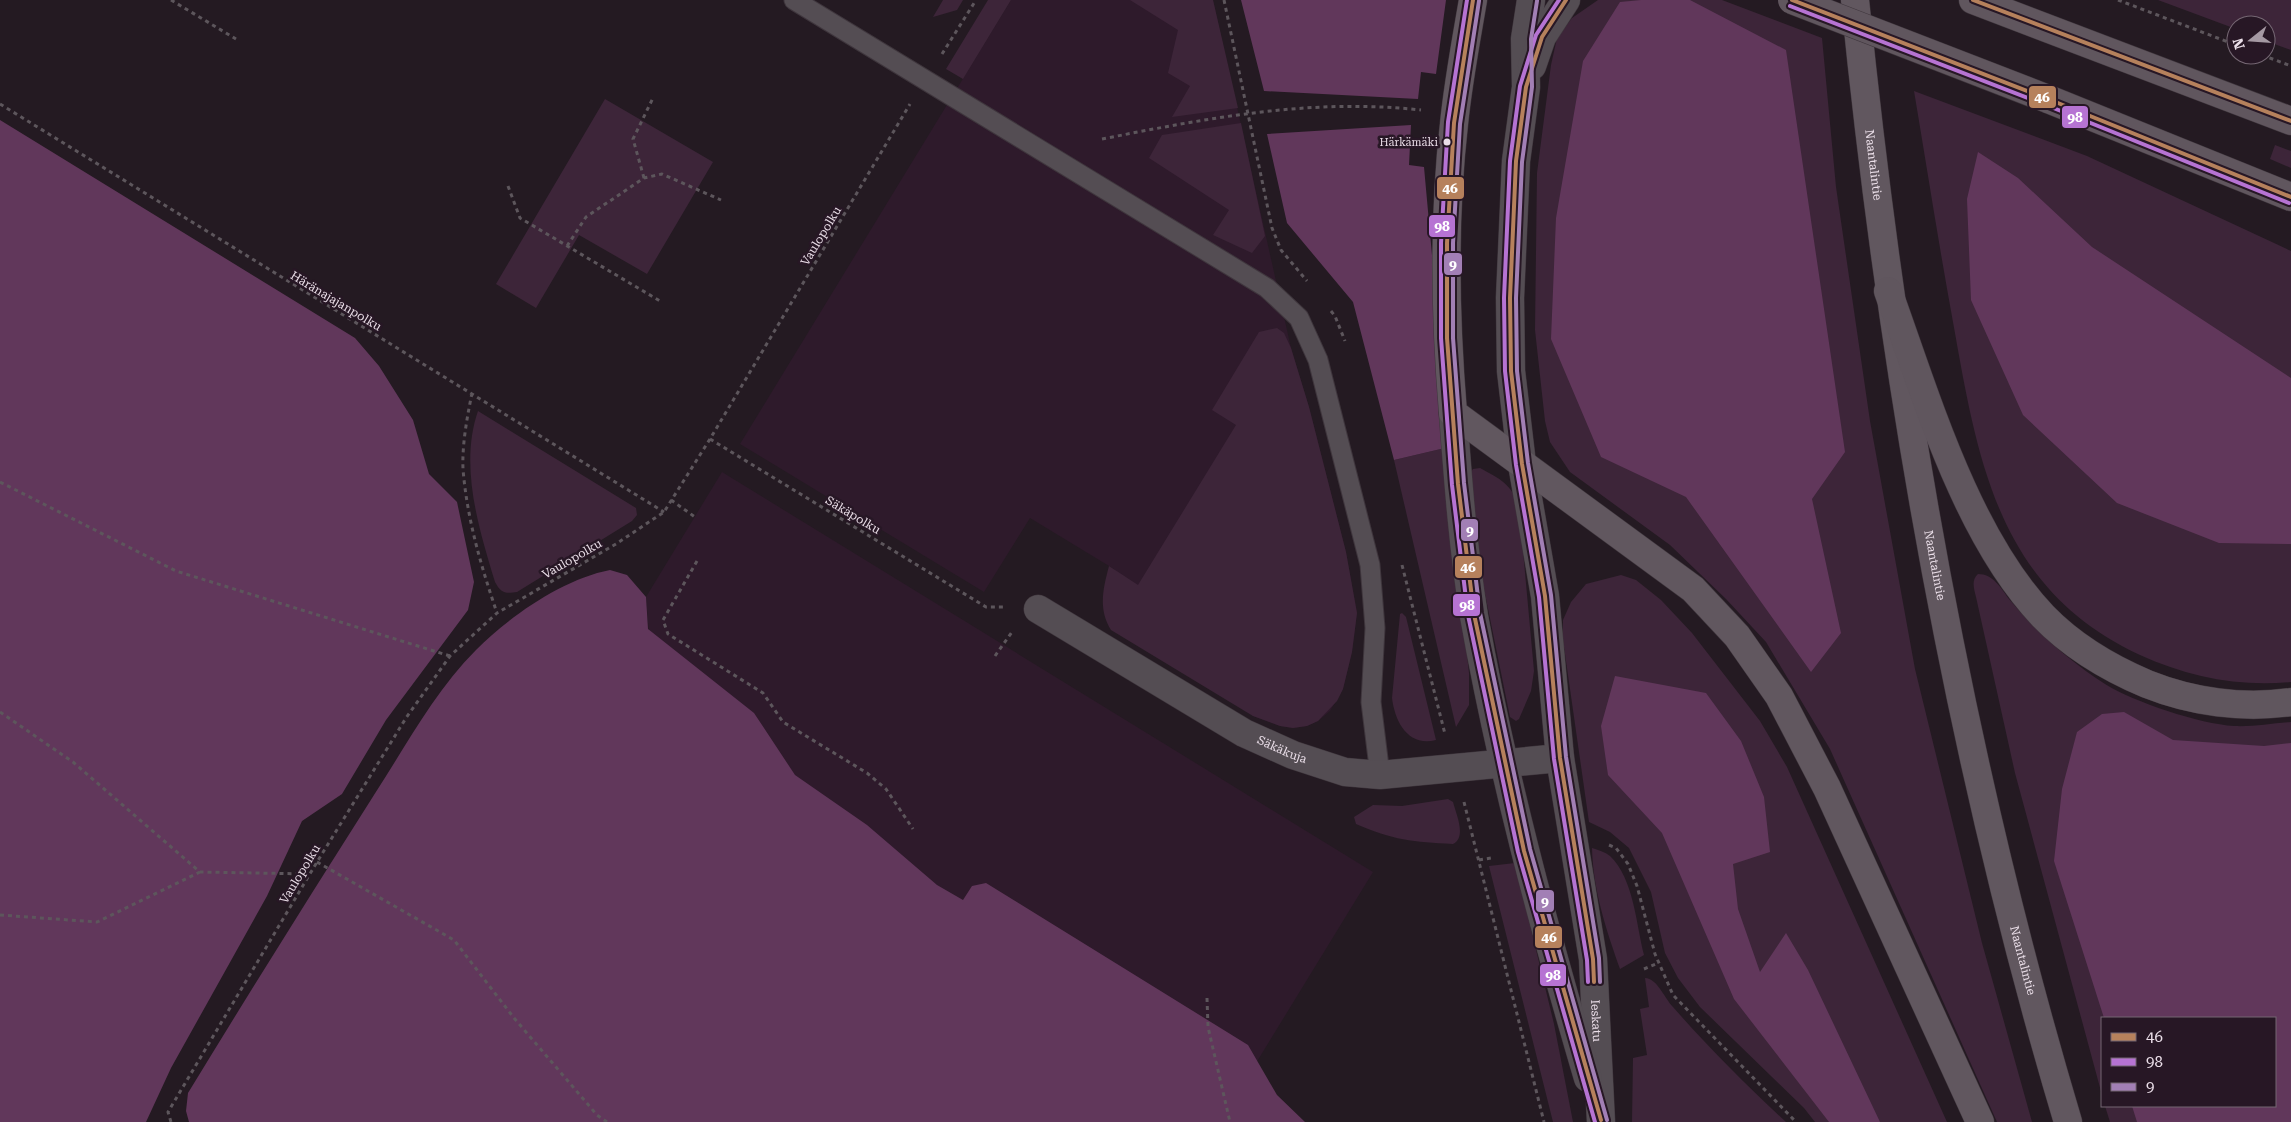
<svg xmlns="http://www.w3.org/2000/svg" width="2291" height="1122" viewBox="0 0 2291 1122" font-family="'Roboto Serif',serif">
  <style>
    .built { fill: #2e1a2b }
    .green { fill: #3d2539 }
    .forest { fill: #61375b }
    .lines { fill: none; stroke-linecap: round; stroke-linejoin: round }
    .lane-casing { stroke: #3f363d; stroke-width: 21 }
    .street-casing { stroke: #3f363d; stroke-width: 29 }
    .secondary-casing { stroke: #3f363d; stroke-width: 29 }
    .primary-casing { stroke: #3f363d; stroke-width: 29 }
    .path { stroke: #5d565c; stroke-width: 3; stroke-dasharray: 4 4; stroke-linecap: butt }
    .lane { stroke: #544d53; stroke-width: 19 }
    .street { stroke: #544d53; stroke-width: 28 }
    .secondary { stroke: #61575f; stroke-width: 28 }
    .primary { stroke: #60565e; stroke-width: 28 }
    .primary-bridge-casing { stroke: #3f363d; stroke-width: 29; stroke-linecap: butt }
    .primary-bridge { stroke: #60565e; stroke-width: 28 }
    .bus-1-casing { stroke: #271725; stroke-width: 8 }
    .bus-2-casing { stroke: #271725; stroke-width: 8 }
    .bus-3-casing { stroke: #271725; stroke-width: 8 }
    .bus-1 { stroke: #b6815c; stroke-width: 4 }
    .bus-2 { stroke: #b673d3; stroke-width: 4 }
    .bus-3 { stroke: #a27fb5; stroke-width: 4 }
    .bus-dot { fill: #eadee8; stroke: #271725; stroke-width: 2 }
    .labels { text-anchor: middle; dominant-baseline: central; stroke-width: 5; stroke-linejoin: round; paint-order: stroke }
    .bus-label { font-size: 11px; fill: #eadee8; stroke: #271725; text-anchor: end }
    .street-label { font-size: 12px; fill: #eadee8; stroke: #271725 }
    .line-badge { stroke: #271725; stroke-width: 2 }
    .badge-label { font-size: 14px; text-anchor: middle; font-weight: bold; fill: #fff }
  </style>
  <rect width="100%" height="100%" fill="#241a22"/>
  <!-- built -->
  <path class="built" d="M 1011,0 L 1213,0 L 1291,348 L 1309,407 L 1346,552 L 1357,613 L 1352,652 L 1343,689 L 1330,711 L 1318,721 L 1307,726 L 1293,728 L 1280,726 L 1253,716 L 1114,569 L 1030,518 L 984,592 L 740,444 Z
    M 722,472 L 1373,872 L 1242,1086 L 656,726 L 646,597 Z"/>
  <!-- green -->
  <path class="green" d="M 943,0 L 963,0 L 957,10 L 933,17 Z
    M 988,0 L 1011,0 L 963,79 L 946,69 Z
    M 1130,0 L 1213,0 L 1238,108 L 1172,117 L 1190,86 L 1168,73 L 1178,30 Z
    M 1598,0 L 1722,0 L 1822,38 L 1836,187 L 1870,421 L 1915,669 L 1982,943 L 2032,1122 L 1997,1122 L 1830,749 L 1766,642 L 1726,599 L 1670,545 L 1570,472 L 1550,442 L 1545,421 L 1535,330 L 1537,173 L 1551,65 L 1557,38 L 1572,18 Z
    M 2158,0 L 2291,0 L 2291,50 L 2266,41 L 2266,25 L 2236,25 L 2236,29 Z
    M 1914,91 L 2087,156 L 2291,251 L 2291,682 C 2239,687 2188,677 2140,655 C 1998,589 1978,462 1953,322 C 1939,246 1927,168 1914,91 Z
    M 605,99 L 713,162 L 647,274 L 579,235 L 536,308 L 496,284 Z
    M 1241,123 L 1265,236 L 1252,253 L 1213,235 L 1229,210 L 1149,158 L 1162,135 Z
    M 2275,145 L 2291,151 L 2291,168 L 2270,159 Z
    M 1277,328 L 1284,333 L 1291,348 L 1309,407 L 1346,552 L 1357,613 L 1352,652 L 1343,689 L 1337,701 L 1318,721 L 1307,726 L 1293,728 L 1280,726 L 1253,716 L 1111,630 C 1098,609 1103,589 1109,566 L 1138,585 L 1236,425 L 1212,410 L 1259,332 Z
    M 478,411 L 636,508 L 637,515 L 632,521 L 517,592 C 505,594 501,593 495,582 C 479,529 459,466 478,411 Z
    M 1445,448 L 1469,673 L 1469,705 L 1456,727 L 1394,460 Z
    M 1480,468 C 1500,479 1512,484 1519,507 L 1534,671 L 1531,691 L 1519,719 L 1516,721 L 1510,717 L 1483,584 L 1470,473 L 1473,469 Z
    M 1978,574 C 1993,574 2001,588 2009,599 C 2037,632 2069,661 2105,684 C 2134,702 2200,724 2234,726 C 2253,727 2272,723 2291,722 L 2291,1122 L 2110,1122 L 2105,1106 L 2275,1106 L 2275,1018 L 2102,1018 L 2102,1095 L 2015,773 L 1976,597 C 1974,589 1971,580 1978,574 Z
    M 1621,575 L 1636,580 L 1661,600 L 1692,633 L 1760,721 L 1787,767 L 1947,1122 L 1815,1122 L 1804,1108 L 1700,1007 L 1678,978 L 1665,953 L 1651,892 L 1629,848 L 1610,832 L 1589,822 L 1563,640 L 1563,620 L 1571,602 L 1586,584 Z
    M 1402,613 L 1406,617 L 1436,740 C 1408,747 1395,722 1392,698 L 1400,614 Z
    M 1448,799 L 1453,802 C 1456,814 1467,837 1453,844 C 1414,842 1392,840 1356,824 L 1354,817 L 1373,805 L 1402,806 Z
    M 1592,848 C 1598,850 1605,852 1610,856 C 1634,879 1636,924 1644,955 L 1620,969 C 1606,929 1593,890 1592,848 Z
    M 1515,863 L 1554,1024 L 1573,1122 L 1553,1122 L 1489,866 Z
    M 1645,978 C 1657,978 1665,999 1673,1007 C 1709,1048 1746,1085 1786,1122 L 1632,1122 L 1633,1058 L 1647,1055 L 1640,1009 L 1649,1007 Z"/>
  <!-- forest -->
  <path class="forest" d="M 1241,0 L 1446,0 L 1436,74 L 1421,72 L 1418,99 L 1264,91 Z
    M 1641,0 L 1690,0 L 1786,50 L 1845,452 L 1812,499 L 1841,633 L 1811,672 L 1686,497 L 1601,457 L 1551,339 L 1556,218 L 1583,61 L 1620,2 Z
    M 0,120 L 355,338 L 379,366 L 413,420 L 429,474 L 457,502 L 474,582 L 468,610 L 386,720 L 342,794 L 302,821 L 267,896 L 171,1068 L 146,1122 L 0,1122 Z
    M 1411,125 L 1409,165 L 1424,167 L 1433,266 L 1445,448 L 1394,460 L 1353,302 L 1287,223 L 1267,134 Z
    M 1978,152 L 2018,178 L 2092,247 L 2291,378 L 2291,544 L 2219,543 L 2117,503 L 2023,415 L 1971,300 L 1967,199 Z
    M 610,570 L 627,575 L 646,597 L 648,629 L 754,713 L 795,775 L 867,825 L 937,885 L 963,900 L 972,886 L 986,883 L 1248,1045 L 1277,1095 L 1305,1122 L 189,1122 L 186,1111 L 188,1093 C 249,993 311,894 374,795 C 406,746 434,692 476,650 C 510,616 563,579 610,570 Z
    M 1615,676 L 1706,693 L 1741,741 L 1764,797 L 1770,852 L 1733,864 L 1738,909 L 1760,972 L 1786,933 L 1808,970 L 1880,1122 L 1829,1122 L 1734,999 L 1662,833 L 1608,775 L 1601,726 Z
    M 2124,712 L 2173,740 L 2264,746 L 2291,743 L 2291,1122 L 2137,1122 L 2132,1106 L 2275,1106 L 2275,1018 L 2104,1018 L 2054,861 L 2062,789 L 2077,732 L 2102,714 Z"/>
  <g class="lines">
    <!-- lane casing -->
    <g class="lane-casing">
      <path id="lane" d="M 794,0 L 1267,288 L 1299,318 L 1318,360 L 1370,565 L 1375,628 L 1371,702 L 1380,775"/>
    </g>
    <!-- street casing -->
    <g class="street-casing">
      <g id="street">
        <path id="s1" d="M 1531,0 L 1525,39 L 1526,87 L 1516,161 L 1510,298 L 1511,371 L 1522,464 L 1545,596 L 1560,758 L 1593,959 L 1601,1122"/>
        <path d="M 1532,66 L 1542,37 L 1566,0"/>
        <path d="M 1453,413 C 1458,480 1463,549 1474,616 C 1502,773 1543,925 1588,1078"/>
        <path id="s2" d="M 1038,609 L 1244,733 L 1293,755 L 1345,772 L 1380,775 L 1560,758"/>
      </g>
    </g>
    <!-- secondary casing -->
    <g class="secondary-casing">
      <g id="secondary">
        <path d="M 1473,0 C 1466,41 1458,83 1454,124 C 1443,220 1445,317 1453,413 L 1693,589 L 1737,636 L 1779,696 L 1827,788 L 1980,1122"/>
        <path id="s3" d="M 1855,0 C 1893,378 1959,758 2068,1122"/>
      </g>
    </g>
    <!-- primary casing -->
    <g class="primary-casing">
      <path id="primary" d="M 1973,0 L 2291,121
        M 2048,99 L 2291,197
        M 1888,291 C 1926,396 1966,535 2043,616 C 2072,646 2109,668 2147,684 C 2192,702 2243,709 2291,702"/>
    </g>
    <!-- path -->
    <path class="path" d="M 171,0 L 236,39
      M 1224,0 L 1272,228 L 1281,250 L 1307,281
      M 2118,0 L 2236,45
      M 942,54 L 976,0
      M 2262,55 L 2291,66
      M 0,104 L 664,512
      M 1102,139 C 1209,118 1311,98 1421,110
      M 644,178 L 633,139 L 653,98
      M 508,186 L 520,218 L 660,301
      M 567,246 L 586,217 L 644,178 L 662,174 L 721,200
      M 1331,311 L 1335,316 L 1345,341
      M 472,393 C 467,418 462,444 463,469 C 467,519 481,566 497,613
      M 710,439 L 986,607 L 1005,607
      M 0,482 L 176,571 L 450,656
      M 671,500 L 695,517
      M 697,561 L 663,620 L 668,634 L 763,693 L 783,722 L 867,773 L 886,789 L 913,829
      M 1402,565 L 1445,734
      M 995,656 L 1012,632
      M 0,712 L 73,762 L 200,872 L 310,874
      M 1464,802 L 1544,1122
      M 1609,845 L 1616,848 L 1628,864 L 1637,886 L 1655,954 L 1673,995 L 1796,1122
      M 1479,860 L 1491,858
      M 317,862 L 454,940 L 514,1018 L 597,1115 L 607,1122
      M 0,915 L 97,922 L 200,872
      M 1644,969 L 1658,963
      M 1207,998 L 1208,1027 L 1230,1122
      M 171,1122 L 168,1112 L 317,862 L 406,718 L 450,656 L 497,613 L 616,544 L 664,512 L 710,439 L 910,104"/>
    <!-- lane -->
    <use href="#lane" class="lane"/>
    <!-- street -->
    <use href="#street" class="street"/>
    <!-- secondary -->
    <use href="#secondary" class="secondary"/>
    <!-- primary -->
    <use href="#primary" class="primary"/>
    <!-- primary-bridge casing -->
    <g class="primary-bridge-casing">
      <path id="primary-bridge" d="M 1792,0 L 2048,99"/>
    </g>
    <!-- primary-bridge -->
    <use href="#primary-bridge" class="primary-bridge"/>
    <!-- bus-1 casing -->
    <g class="bus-1-casing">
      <path id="bus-1" d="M 1473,0 L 1454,123 L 1447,243 L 1447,338 L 1458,484 L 1474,614 L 1524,851 L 1601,1120
        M 1566,0 L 1542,37 L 1526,87 L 1516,161 L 1510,298 L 1511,371 L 1522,464 L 1545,596 L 1560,758 L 1593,959 L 1594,982
        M 1792,0 L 2048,99 L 2291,197
        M 1973,0 L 2291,121"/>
    </g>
    <!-- bus-2 casing -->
    <g class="bus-2-casing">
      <path id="bus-2" d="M 1467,0 L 1448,122 L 1441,243 L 1441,338 L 1452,485 L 1468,615 L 1518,852 L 1595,1122
        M 1559,0 L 1536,35 L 1520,86 L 1510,161 L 1504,298 L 1505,371 L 1516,465 L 1539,597 L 1554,759 L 1587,960 L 1588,982
        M 1790,6 L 2046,105 L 2289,203"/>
    </g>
    <!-- bus-3 casing -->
    <g class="bus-3-casing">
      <path id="bus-3" d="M 1479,1 L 1460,124 L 1453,243 L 1453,338 L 1464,483 L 1480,613 L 1530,849 L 1607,1120
        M 1537,1 L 1531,39 L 1532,87 L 1522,162 L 1516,298 L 1517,371 L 1528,463 L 1551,595 L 1566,757 L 1599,958 L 1600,982"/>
    </g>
    <!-- bus-1 -->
    <use href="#bus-1" class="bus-1"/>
    <!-- bus-2 -->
    <use href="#bus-2" class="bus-2"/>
    <!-- bus-3 -->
    <use href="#bus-3" class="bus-3"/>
  </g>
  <!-- markers -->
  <circle class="bus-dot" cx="1447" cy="142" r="4.5"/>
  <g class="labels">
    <!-- bus labels -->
    <g class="bus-label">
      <text x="1438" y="142">Härkämäki</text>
    </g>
    <!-- street labels -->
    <g class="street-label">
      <text stroke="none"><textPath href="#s3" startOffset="166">Naantalintie</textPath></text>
      <text transform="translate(821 236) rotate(-59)">Vaulopolku</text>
      <text transform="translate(336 301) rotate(31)">Häränajajanpolku</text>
      <text transform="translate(853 515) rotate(31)">Säkäpolku</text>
      <text transform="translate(572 559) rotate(-30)">Vaulopolku</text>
      <text stroke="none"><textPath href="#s3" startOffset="571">Naantalintie</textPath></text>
      <text stroke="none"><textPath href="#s2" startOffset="282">Säkäkuja</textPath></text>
      <text transform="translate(300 874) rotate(-59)">Vaulopolku</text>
      <text stroke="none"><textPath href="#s3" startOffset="976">Naantalintie</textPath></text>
      <text stroke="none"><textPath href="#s1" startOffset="1028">Ieskatu</textPath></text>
    </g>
  </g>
  <g class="line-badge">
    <rect x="2028" y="85" width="29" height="24" rx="5" fill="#b6815c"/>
    <rect x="2061" y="105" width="28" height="24" rx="5" fill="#b673d3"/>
    <rect x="1436" y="176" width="29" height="24" rx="5" fill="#b6815c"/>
    <rect x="1428" y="214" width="28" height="24" rx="5" fill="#b673d3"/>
    <rect x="1443" y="252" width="20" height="24" rx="5" fill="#a27fb5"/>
    <rect x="1460" y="518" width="19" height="24" rx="5" fill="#a27fb5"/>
    <rect x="1454" y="555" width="29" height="24" rx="5" fill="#b6815c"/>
    <rect x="1452" y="593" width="29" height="24" rx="5" fill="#b673d3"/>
    <rect x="1535" y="889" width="20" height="24" rx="5" fill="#a27fb5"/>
    <rect x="1534" y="925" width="29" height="24" rx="5" fill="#b6815c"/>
    <rect x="1539" y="963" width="28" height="24" rx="5" fill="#b673d3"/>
  </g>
  <g class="badge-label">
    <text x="2042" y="102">46</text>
    <text x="2075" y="122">98</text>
    <text x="1450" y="193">46</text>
    <text x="1442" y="231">98</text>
    <text x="1453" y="269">9</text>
    <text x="1470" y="535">9</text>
    <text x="1468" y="572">46</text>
    <text x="1467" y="610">98</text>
    <text x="1545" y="906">9</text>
    <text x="1549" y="942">46</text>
    <text x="1553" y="980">98</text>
  </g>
  <!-- legend -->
  <rect x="2101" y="1017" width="175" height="90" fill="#271725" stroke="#756773"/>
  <rect x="2111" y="1033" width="25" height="8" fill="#b6815c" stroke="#756773"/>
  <text x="2146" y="1042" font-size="15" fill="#eadee8">46</text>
  <rect x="2111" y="1058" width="25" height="8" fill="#b673d3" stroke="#756773"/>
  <text x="2146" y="1067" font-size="15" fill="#eadee8">98</text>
  <rect x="2111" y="1083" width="25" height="8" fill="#a27fb5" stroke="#756773"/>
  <text x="2146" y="1092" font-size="15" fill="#eadee8">9</text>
  <!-- north arrow -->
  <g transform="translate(2251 40) rotate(253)"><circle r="24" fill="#271725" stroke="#756773"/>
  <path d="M0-4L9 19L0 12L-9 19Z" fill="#a599a3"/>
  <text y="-8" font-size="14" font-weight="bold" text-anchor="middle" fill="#eadee8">N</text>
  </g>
</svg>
